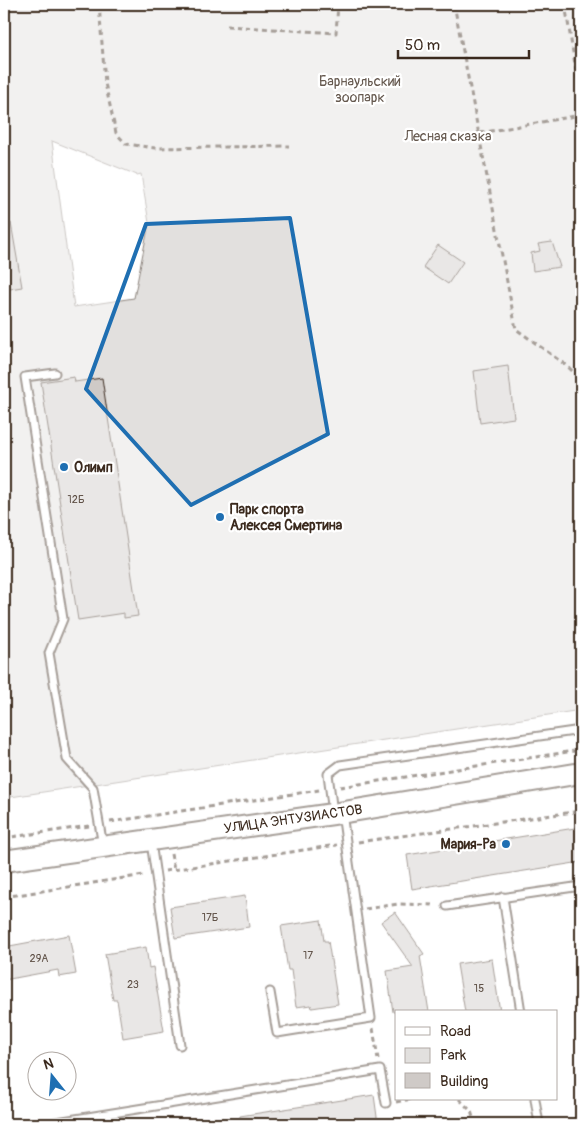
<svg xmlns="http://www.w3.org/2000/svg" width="585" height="1128" viewBox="0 0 585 1128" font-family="Pangolin,sans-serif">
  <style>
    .green { fill: #e2e0de; stroke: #8e857e; fill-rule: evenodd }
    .building { fill: #cfcac7; stroke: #3b2a1e }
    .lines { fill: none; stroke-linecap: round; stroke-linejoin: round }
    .lane-casing { stroke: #3b2a1e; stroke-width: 11 }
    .secondary-casing { stroke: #3b2a1e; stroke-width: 24 }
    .path { stroke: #3b2a1e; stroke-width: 3; stroke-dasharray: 5 4; stroke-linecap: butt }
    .lane { stroke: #fff; stroke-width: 7 }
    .secondary { stroke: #fff; stroke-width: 20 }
    .marked { fill: none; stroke: #1f6fb2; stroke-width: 4; stroke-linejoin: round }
    .poi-dot { fill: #1f6fb2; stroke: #fff; stroke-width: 2 }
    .labels { text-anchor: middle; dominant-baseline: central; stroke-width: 4.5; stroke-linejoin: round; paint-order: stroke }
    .number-label { font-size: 11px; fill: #605248 }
    .park-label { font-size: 14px; fill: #65584e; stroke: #fff }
    .poi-label { font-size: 14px; font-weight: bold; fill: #3b2a1e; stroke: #fff; text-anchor: start }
    .street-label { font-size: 14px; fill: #3b2a1e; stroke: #fff }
  </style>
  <rect width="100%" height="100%" fill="#fff"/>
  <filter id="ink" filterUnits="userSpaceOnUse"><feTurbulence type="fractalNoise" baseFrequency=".02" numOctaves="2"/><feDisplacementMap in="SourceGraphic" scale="10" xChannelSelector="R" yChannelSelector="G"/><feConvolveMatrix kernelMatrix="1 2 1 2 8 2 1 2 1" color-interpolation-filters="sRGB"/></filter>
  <g filter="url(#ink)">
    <!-- green -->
    <path class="green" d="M 4,4 L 581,4 L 581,710 L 4,798 ZM 52,141 L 137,175 L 141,174 L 149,223 L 134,298 L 74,307 Z"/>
    <!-- building -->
    <path class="building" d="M 4,223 L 11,223 L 22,287 L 4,290 Z
      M 552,242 L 560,267 L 533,271 L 531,253 L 540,251 L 538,244 Z
      M 438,245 L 463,262 L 448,284 L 423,267 Z
      M 508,366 L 514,418 L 480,423 L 474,371 Z
      M 74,377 L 75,382 L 102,378 L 138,616 L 124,618 L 124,613 L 78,620 L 41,382 Z
      M 581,827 L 581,862 L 412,889 L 407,855 Z
      M 245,896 L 249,927 L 175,938 L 170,907 Z
      M 395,912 L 424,954 L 420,956 L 429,1012 L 393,1012 L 387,971 L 413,967 L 381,922 Z
      M 321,920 L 324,941 L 328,941 L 338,1004 L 312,1008 L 311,1005 L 296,1007 L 291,970 L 288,970 L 281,926 Z
      M 69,935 L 76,974 L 59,977 L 58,970 L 4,980 L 4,947 Z
      M 146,947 L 149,968 L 153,967 L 164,1031 L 123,1038 L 117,1000 L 113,1000 L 105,954 Z
      M 492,959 L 500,1012 L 465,1012 L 457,964 Z
      M 374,1095 L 378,1124 L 240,1124 L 240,1116 Z"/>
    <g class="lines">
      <!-- lane casing -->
      <g class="lane-casing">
        <path id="lane" d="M 55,373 L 25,377 L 63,619 L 49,653 L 67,759 L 93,788 L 103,846
          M 333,813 L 328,774 L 340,765 L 581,730
          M 151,842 L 180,1045
          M 503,897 L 521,1012
          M 447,906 L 581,886
          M 270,992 L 277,1033 L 371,1018 L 342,813
          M 535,1099 L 539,1124
          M 44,1124 L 380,1070 L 386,1103"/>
      </g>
      <!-- secondary casing -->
      <g class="secondary-casing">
        <path id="secondary" d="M 4,861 L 333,814 L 581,773"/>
      </g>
      <!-- path -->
      <path class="path" d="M 99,4 L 105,83 L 116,133 L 126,144 L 155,148 L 289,146
        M 454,4 L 516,329 L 567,366 L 581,379
        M 565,4 L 581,101
        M 227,26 L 336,33 L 338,4
        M 480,133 L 581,115
        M 340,787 L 581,750
        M 110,822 L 319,790
        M 4,838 L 89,826
        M 358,842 L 581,811
        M 171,854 L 174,870
        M 165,871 L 337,845
        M 4,897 L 144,875
        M 365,909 L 398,904 L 436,905
        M 373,1028 L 378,1059
        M 459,1099 L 471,1111 L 475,1124
        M 396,1102 L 412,1099
        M 552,1124 L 581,1119"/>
      <!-- lane -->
      <use href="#lane" class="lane"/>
      <!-- secondary -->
      <use href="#secondary" class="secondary"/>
    </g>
  </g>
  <!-- marked area -->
  <path d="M0 0H585V1128H0ZM 290,218 L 328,434 L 191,505 L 86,389 L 146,224 Z" fill="#fff" fill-opacity=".55" fill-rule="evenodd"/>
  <path class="marked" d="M 290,218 L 328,434 L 191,505 L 86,389 L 146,224 Z"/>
  <!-- markers -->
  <g class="poi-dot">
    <circle cx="64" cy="467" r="5"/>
    <circle cx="220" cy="517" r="5"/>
    <circle cx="506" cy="844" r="5"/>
  </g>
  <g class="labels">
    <!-- number labels -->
    <g class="number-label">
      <text x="76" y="499">12Б</text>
      <text x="210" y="917">17Б</text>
      <text x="308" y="955">17</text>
      <text x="39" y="958">29А</text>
      <text x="133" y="984">23</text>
      <text x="479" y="988">15</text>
    </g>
    <!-- park labels -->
    <g class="park-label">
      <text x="360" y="81">Барнаульский<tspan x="360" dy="16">зоопарк</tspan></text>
      <text x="448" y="136">Лесная сказка</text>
    </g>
    <!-- poi labels -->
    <g class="poi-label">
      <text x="74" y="467">Олимп</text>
      <text x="230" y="509">Парк спорта<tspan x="230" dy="16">Алексея Смертина</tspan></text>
      <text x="496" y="844" text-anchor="end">Мария-Ра</text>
    </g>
    <!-- street labels -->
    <g class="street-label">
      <text transform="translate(293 819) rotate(-8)">УЛИЦА ЭНТУЗИАСТОВ</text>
    </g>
  </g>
  <!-- margin -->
  <rect width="585" height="1128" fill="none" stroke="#fff" stroke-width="20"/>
  <rect x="10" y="10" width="565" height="1108" fill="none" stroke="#3b2a1e" stroke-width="2" filter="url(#ink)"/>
  <!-- legend -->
  <rect x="395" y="1010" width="162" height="90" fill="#ffffff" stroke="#b1aaa5"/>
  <rect x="405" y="1027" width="25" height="8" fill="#ffffff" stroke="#b1aaa5"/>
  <text x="440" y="1036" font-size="15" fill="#3b2a1e">Road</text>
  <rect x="405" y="1048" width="25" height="15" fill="#e2e0de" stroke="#b1aaa5"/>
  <text x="440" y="1060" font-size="15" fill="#3b2a1e">Park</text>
  <rect x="405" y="1073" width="25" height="15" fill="#cfcac7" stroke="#b1aaa5"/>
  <text x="440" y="1086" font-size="15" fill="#3b2a1e">Building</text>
  <!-- north arrow -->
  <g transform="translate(52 1076) rotate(343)"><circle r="24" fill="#ffffff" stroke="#b1aaa5"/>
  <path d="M0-4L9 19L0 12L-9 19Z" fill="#1f6fb2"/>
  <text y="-8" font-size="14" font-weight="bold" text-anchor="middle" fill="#3b2a1e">N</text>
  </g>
  <!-- scale -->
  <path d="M398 50v8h131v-8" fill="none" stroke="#3b2a1e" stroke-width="2.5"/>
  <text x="405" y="50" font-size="15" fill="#3b2a1e" stroke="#ffffff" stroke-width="4" paint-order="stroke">50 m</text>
</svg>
